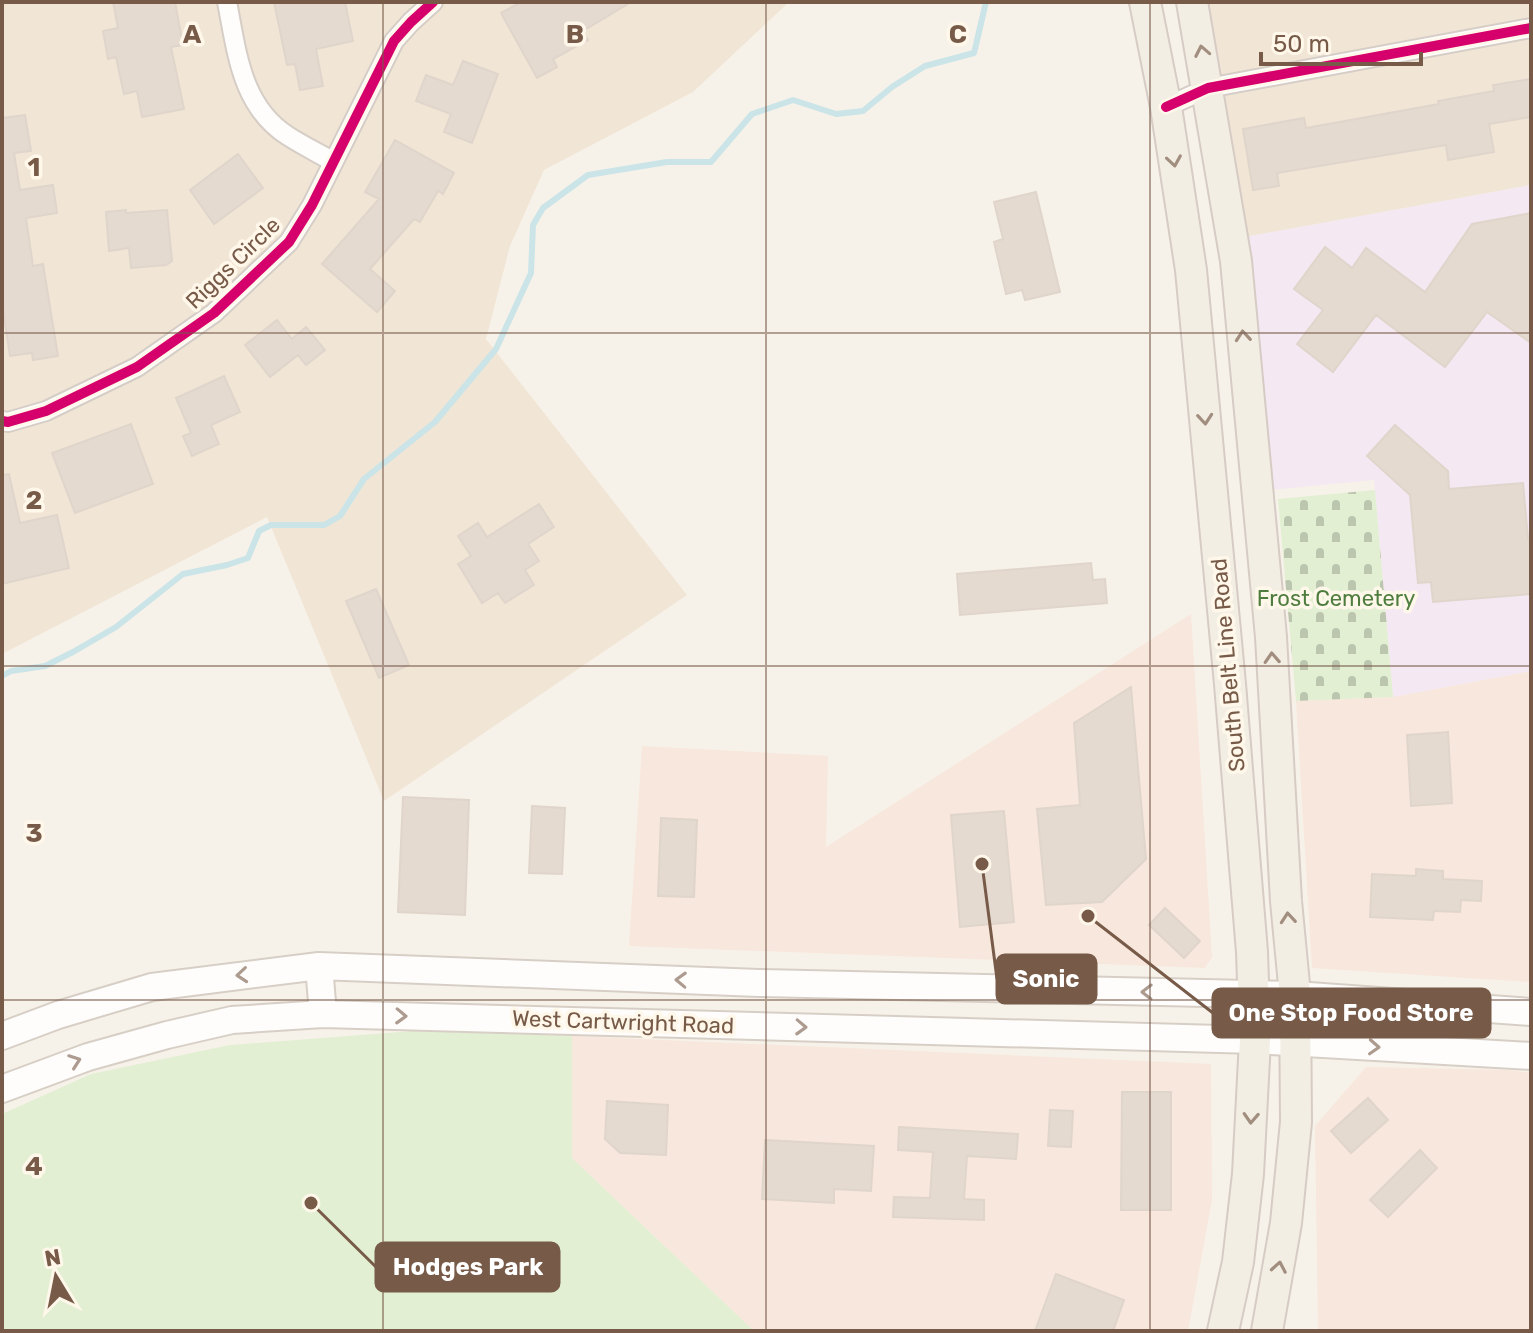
<svg xmlns="http://www.w3.org/2000/svg" width="1533" height="1333" viewBox="0 0 1533 1333" font-family="Rubik,sans-serif">
  <style>
    .residential { fill: #f1e5d6 }
    .commercial { fill: #f8e7dc }
    .education { fill: #f4e8f2 }
    .cemetery { fill: url(#cemetery-stones) }
    .park { fill: #e2efd3 }
    .lines { fill: none; stroke-linecap: round; stroke-linejoin: round }
    .stream { stroke: #cae4e8; stroke-width: 6 }
    .building { fill: #e4dad0; stroke: #e0d5cb; stroke-width: 2 }
    .street-casing { stroke: #d6cec6; stroke-width: 22 }
    .secondary-casing { stroke: #d7cfc6; stroke-width: 30 }
    .primary-casing { stroke: #d6ccc5; stroke-width: 34 }
    .street { stroke: #fefdfc; stroke-width: 18 }
    .secondary { stroke: #fefdfc; stroke-width: 26 }
    .primary { stroke: #f3eee4; stroke-width: 30 }
    .cycleway-casing { stroke: #fff8ea; stroke-width: 15 }
    .cycleway { stroke: #d6006c; stroke-width: 10 }
    .oneway { stroke: #a28e7f }
    .oneway2 { stroke: #ad9b90 }
    .grid { fill: none; stroke: #775a48; stroke-width: 2; stroke-opacity: 0.55 }
    .labels { text-anchor: middle; dominant-baseline: central; stroke-width: 7; stroke-linejoin: round; paint-order: stroke }
    .street-label { font-size: 22px; fill: #775a48; stroke: #fff8ea }
    .park-label { font-size: 22px; fill: #4e7d3f; stroke: #fff8ea }
    .grid-label { font-size: 26px; text-anchor: middle; font-weight: bold; fill: #775a48; stroke: #fff8ea; stroke-width: 7; stroke-linejoin: round; paint-order: stroke }
    .leader { fill: none; stroke: #775a48; stroke-width: 3 }
    .callout-dot { fill: #775a48; stroke: #fff8ea; stroke-width: 3 }
    .callout { fill: #775a48; stroke: #775a48; stroke-width: 3 }
    .callout-label { font-size: 24px; text-anchor: middle; font-weight: bold; fill: #fff }
  </style>
  <defs>
    <pattern id="cemetery-stones" width="16" height="16" patternUnits="userSpaceOnUse" patternTransform="scale(2)"><rect width="16" height="16" fill="#e2efd3"/><path d="M2 7V4a2 2 0 0 1 4 0v3zM10 15v-3a2 2 0 0 1 4 0v3z" fill="#bcc5ad"/></pattern>
  </defs>
  <rect width="100%" height="100%" fill="#f7f2e9"/>
  <!-- residential -->
  <path class="residential" d="M 2,2 L 789,2 L 693,92 L 544,170 L 510,246 L 486,339 L 687,595 L 384,801 L 267,517 L 2,654 Z
    M 1204,2 L 1531,2 L 1531,185 L 1245,237 Z"/>
  <!-- commercial -->
  <path class="commercial" d="M 1191,614 L 1212,957 L 1205,968 L 629,946 L 642,746 L 828,756 L 826,847 Z
    M 1531,671 L 1531,982 L 1312,968 L 1296,701 L 1393,697 Z
    M 572,1036 L 1211,1064 L 1212,1200 L 1188,1331 L 754,1331 L 572,1158 Z
    M 1366,1067 L 1508,1070 L 1531,1073 L 1531,1331 L 1318,1331 L 1315,1126 Z"/>
  <!-- education -->
  <path class="education" d="M 1531,185 L 1531,671 L 1393,697 L 1374,480 L 1269,490 L 1245,237 Z"/>
  <!-- cemetery -->
  <path class="cemetery" d="M 1375,490 L 1393,697 L 1296,701 L 1278,499 Z"/>
  <!-- park -->
  <path class="park" d="M 413,1031 L 572,1036 L 572,1158 L 754,1331 L 2,1331 L 2,1114 L 91,1074 L 230,1045 Z"/>
  <g class="lines">
    <!-- stream -->
    <path class="stream" d="M 2,676 L 11,671 L 45,666 L 73,652 L 116,627 L 183,574 L 227,565 L 248,558 L 259,531 L 271,525 L 324,525 L 340,516 L 364,479 L 435,422 L 496,349 L 531,273 L 533,225 L 543,208 L 588,175 L 667,162 L 711,162 L 752,114 L 793,100 L 836,114 L 863,111 L 892,87 L 925,66 L 974,53 L 986,2"/>
  </g>
  <!-- building -->
  <path class="building" d="M 113,2 L 175,2 L 183,45 L 171,47 L 184,109 L 142,117 L 137,91 L 124,94 L 116,57 L 108,59 L 103,31 L 118,28 Z
    M 274,2 L 345,2 L 353,41 L 316,49 L 323,86 L 300,90 L 295,64 L 287,65 Z
    M 521,2 L 631,2 L 583,31 L 588,40 L 553,59 L 557,67 L 537,78 L 501,13 Z
    M 463,61 L 498,74 L 472,143 L 444,132 L 451,114 L 416,101 L 426,75 L 453,85 Z
    M 1531,79 L 1531,117 L 1489,124 L 1494,152 L 1448,160 L 1446,145 L 1277,173 L 1279,186 L 1253,190 L 1243,129 L 1304,118 L 1306,128 L 1439,104 L 1438,101 L 1494,91 L 1493,85 Z
    M 25,115 L 31,151 L 14,153 L 20,190 L 53,185 L 57,213 L 26,218 L 33,266 L 43,264 L 58,356 L 33,360 L 32,353 L 10,356 L 2,303 L 2,118 Z
    M 395,140 L 454,173 L 443,194 L 438,191 L 420,222 L 414,219 L 370,269 L 395,291 L 377,312 L 322,264 L 379,199 L 365,192 Z
    M 238,154 L 263,188 L 214,224 L 190,190 Z
    M 1036,192 L 1060,292 L 1025,300 L 1022,290 L 1006,294 L 994,242 L 1003,239 L 994,202 Z
    M 126,210 L 126,213 L 167,210 L 172,261 L 166,265 L 131,268 L 129,248 L 109,251 L 106,212 Z
    M 1531,213 L 1531,343 L 1487,312 L 1445,367 L 1376,315 L 1333,372 L 1297,344 L 1323,310 L 1294,289 L 1325,247 L 1352,268 L 1366,248 L 1425,292 L 1472,224 Z
    M 277,320 L 292,339 L 306,327 L 325,350 L 306,365 L 298,355 L 270,377 L 245,345 Z
    M 224,376 L 240,412 L 211,425 L 219,444 L 192,456 L 183,436 L 191,433 L 176,398 Z
    M 131,424 L 153,484 L 75,513 L 52,453 Z
    M 1395,425 L 1448,471 L 1449,489 L 1523,483 L 1528,539 L 1531,539 L 1531,594 L 1433,602 L 1431,582 L 1418,583 L 1410,495 L 1367,456 Z
    M 9,474 L 20,523 L 57,515 L 69,568 L 2,584 L 2,475 Z
    M 539,504 L 554,527 L 528,544 L 539,561 L 525,570 L 534,585 L 505,603 L 498,593 L 482,603 L 458,564 L 471,556 L 458,536 L 478,523 L 487,537 Z
    M 1091,563 L 1093,580 L 1105,579 L 1107,603 L 960,615 L 957,574 Z
    M 376,589 L 409,665 L 379,678 L 346,601 Z
    M 1131,687 L 1146,859 L 1102,902 L 1046,905 L 1037,809 L 1080,805 L 1074,723 Z
    M 1448,732 L 1452,803 L 1411,806 L 1407,735 Z
    M 403,797 L 469,800 L 465,915 L 398,912 Z
    M 532,806 L 565,808 L 562,874 L 529,873 Z
    M 1004,811 L 1014,922 L 960,927 L 951,815 Z
    M 661,818 L 697,820 L 694,897 L 658,896 Z
    M 1416,869 L 1443,871 L 1443,879 L 1482,881 L 1481,901 L 1461,900 L 1460,912 L 1434,911 L 1433,920 L 1370,917 L 1372,874 L 1416,876 Z
    M 1165,908 L 1200,941 L 1184,958 L 1149,925 Z
    M 1122,1092 L 1171,1092 L 1171,1210 L 1121,1210 Z
    M 1368,1098 L 1388,1120 L 1351,1153 L 1331,1131 Z
    M 607,1101 L 668,1105 L 666,1155 L 620,1153 L 605,1139 Z
    M 1050,1110 L 1073,1111 L 1071,1147 L 1048,1146 Z
    M 899,1127 L 1018,1134 L 1016,1159 L 967,1156 L 964,1199 L 984,1200 L 984,1220 L 893,1217 L 894,1197 L 930,1198 L 933,1152 L 898,1150 Z
    M 765,1140 L 874,1146 L 871,1191 L 834,1189 L 834,1203 L 762,1199 Z
    M 1420,1150 L 1437,1168 L 1388,1217 L 1370,1200 Z
    M 1056,1274 L 1124,1300 L 1113,1331 L 1035,1331 Z"/>
  <g class="lines">
    <!-- street casing -->
    <g class="street-casing">
      <path id="street" d="M 227,2 C 237,52 241,106 288,136 C 302,145 318,153 332,161
        M 1166,107 L 1208,88 L 1531,28
        M 2,421 L 8,422 L 46,411 L 137,367 L 214,313 L 289,242 L 312,205 L 394,41 L 411,22 L 433,2"/>
    </g>
    <!-- secondary casing -->
    <g class="secondary-casing">
      <path id="secondary" d="M 319,966 L 323,1014
        M 2,1036 L 58,1015 L 152,987 L 319,966 L 759,983 L 1295,995 L 1531,1012
        M 2,1089 L 88,1057 L 167,1035 L 232,1020 L 323,1014 L 1255,1040 L 1531,1056"/>
    </g>
    <!-- primary casing -->
    <g class="primary-casing">
      <path id="primary" d="M 1145,2 L 1166,107 L 1191,270 L 1230,684 L 1252,952 L 1255,1040 L 1248,1174 L 1238,1262 L 1223,1331
        M 1192,2 L 1236,261 L 1271,637 L 1286,901 L 1295,995 L 1296,1122 L 1286,1223 L 1267,1331"/>
    </g>
    <!-- street -->
    <use href="#street" class="street"/>
    <!-- secondary -->
    <use href="#secondary" class="secondary"/>
    <!-- primary -->
    <use href="#primary" class="primary"/>
    <!-- cycleway casing -->
    <g class="cycleway-casing">
      <path id="cycleway" d="M 1166,107 L 1208,88 L 1531,28
        M 2,421 L 8,422 L 46,411 L 137,367 L 214,313 L 289,242 L 312,205 L 394,41 L 411,22 L 433,2"/>
    </g>
    <!-- cycleway -->
    <use href="#cycleway" class="cycleway"/>
  </g>
  <!-- one-way arrows -->
  <defs><path id="oneway-chevron" d="M-2-3.5L2.5 0L-2 3.5" fill="none" stroke-width="1.6" stroke-linecap="round" stroke-linejoin="round" transform="scale(2)"/></defs>
  <g class="oneway">
    <use href="#oneway-chevron" transform="translate(1202 51) rotate(-101)"/>
    <use href="#oneway-chevron" transform="translate(1174 161) rotate(81)"/>
    <use href="#oneway-chevron" transform="translate(1243 336) rotate(-95)"/>
    <use href="#oneway-chevron" transform="translate(1205 419) rotate(85)"/>
    <use href="#oneway-chevron" transform="translate(1272 658) rotate(-93)"/>
    <use href="#oneway-chevron" transform="translate(1288 918) rotate(-95)"/>
    <use href="#oneway-chevron" transform="translate(1251 1118) rotate(93)"/>
    <use href="#oneway-chevron" transform="translate(1279 1267) rotate(-80)"/>
  </g>
  <g class="oneway2">
    <use href="#oneway-chevron" transform="translate(242 975) rotate(175)"/>
    <use href="#oneway-chevron" transform="translate(681 980) rotate(-178)"/>
    <use href="#oneway-chevron" transform="translate(1147 992) rotate(-179)"/>
    <use href="#oneway-chevron" transform="translate(401 1016) rotate(2)"/>
    <use href="#oneway-chevron" transform="translate(801 1027) rotate(2)"/>
    <use href="#oneway-chevron" transform="translate(1374 1047) rotate(3)"/>
    <use href="#oneway-chevron" transform="translate(75 1061) rotate(-20)"/>
  </g>
  <!-- grid -->
  <path class="grid" d="M 383,2 L 383,1331M 766,2 L 766,1331M 1150,2 L 1150,1331M 2,333 L 1531,333M 2,666 L 1531,666M 2,1000 L 1531,1000"/>
  <g class="labels">
    <!-- street labels -->
    <g class="street-label">
      <text transform="translate(233 263) rotate(-44)">Riggs Circle</text>
      <text transform="translate(1228 665) rotate(-95)">South Belt Line Road</text>
      <text transform="translate(623 1022) rotate(2)">West Cartwright Road</text>
    </g>
    <!-- park labels -->
    <g class="park-label">
      <text x="1336" y="598">Frost Cemetery</text>
    </g>
  </g>
  <g class="grid-label">
    <text x="192" y="43">A</text>
    <text x="575" y="43">B</text>
    <text x="958" y="43">C</text>
    <text x="34" y="176">1</text>
    <text x="34" y="509">2</text>
    <text x="34" y="842">3</text>
    <text x="34" y="1175">4</text>
  </g>
  <!-- callouts -->
  <path class="leader" d="M982 864L997 979M1088 916L1213 1013M311 1203L376 1267"/>
  <g class="callout-dot">
    <circle cx="982" cy="864" r="8"/>
    <circle cx="1088" cy="916" r="8"/>
    <circle cx="311" cy="1203" r="8"/>
  </g>
  <g class="callout">
    <rect x="997" y="955" width="99" height="48" rx="8"/>
    <rect x="1213" y="989" width="277" height="48" rx="8"/>
    <rect x="376" y="1243" width="183" height="48" rx="8"/>
  </g>
  <g class="callout-label">
    <text x="1046" y="987">Sonic</text>
    <text x="1351" y="1021">One Stop Food Store</text>
    <text x="468" y="1275">Hodges Park</text>
  </g>
  <!-- border -->
  <rect width="1533" height="1333" fill="none" stroke="#775a48" stroke-width="8"/>
  <!-- north arrow -->
  <g transform="translate(56 1277) rotate(350)" stroke="#fff8ea" stroke-width="6" paint-order="stroke">
  <path d="M0-6L14 30L0 20L-14 30Z" fill="#775a48"/>
  <text y="-12" font-size="22" font-weight="bold" text-anchor="middle" fill="#775a48">N</text>
  </g>
  <!-- scale -->
  <path d="M1261 52v12h160v-12" fill="none" stroke="#775a48" stroke-width="4"/>
  <text x="1273" y="52" font-size="24" fill="#775a48" stroke="#fff8ea" stroke-width="6" paint-order="stroke">50 m</text>
</svg>
